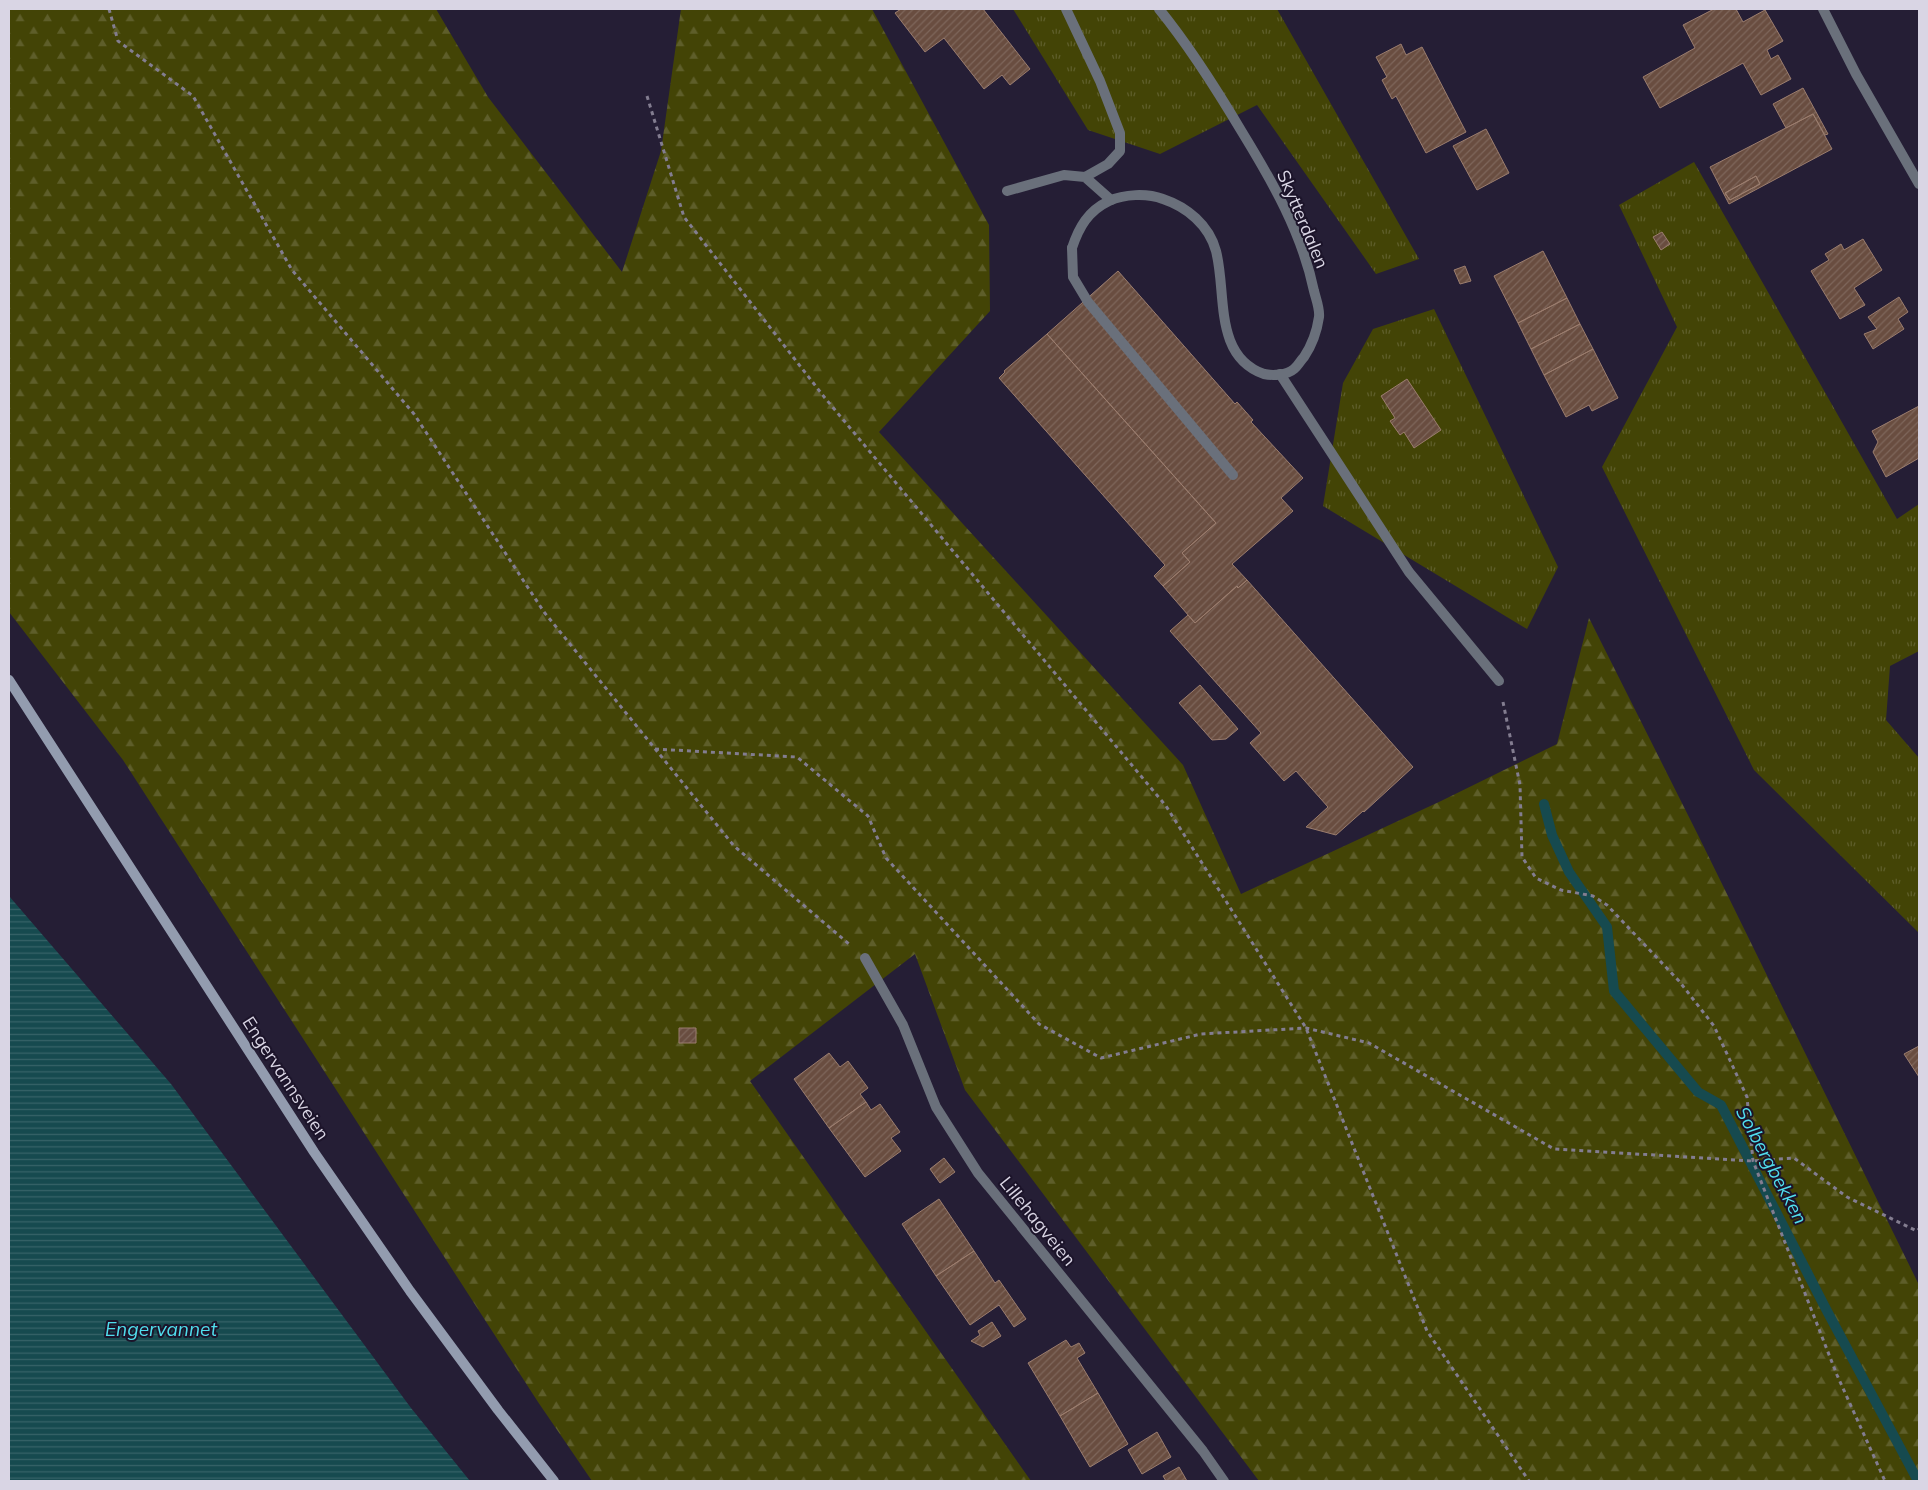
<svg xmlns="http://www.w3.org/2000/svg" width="1928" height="1490" viewBox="0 0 1928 1490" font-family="Mulish,sans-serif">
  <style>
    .grass { fill: url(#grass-tufts) }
    .forest { fill: url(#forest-firs) }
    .water { fill: url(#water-rules) }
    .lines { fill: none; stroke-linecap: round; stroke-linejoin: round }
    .stream { stroke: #164a4f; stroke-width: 10 }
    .building { fill: url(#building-hatch); stroke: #9b7d6e; fill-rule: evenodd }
    .path { stroke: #837d90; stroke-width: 3; stroke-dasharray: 4 4; stroke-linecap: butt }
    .service { stroke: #6a707b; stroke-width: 10 }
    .minor { stroke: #6a707b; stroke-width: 10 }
    .secondary { stroke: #939caf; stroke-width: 10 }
    .labels { text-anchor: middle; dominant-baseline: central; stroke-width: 4; stroke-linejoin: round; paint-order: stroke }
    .street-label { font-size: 18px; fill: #d9d5e4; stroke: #1c142a }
    .water-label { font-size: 19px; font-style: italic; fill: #50ddec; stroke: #1c142a }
  </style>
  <defs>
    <pattern id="grass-tufts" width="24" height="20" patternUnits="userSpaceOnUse" patternTransform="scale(1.25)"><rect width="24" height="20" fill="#434406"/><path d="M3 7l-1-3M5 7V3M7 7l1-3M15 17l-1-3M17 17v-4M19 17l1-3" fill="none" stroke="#5e5e2a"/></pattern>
    <pattern id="forest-firs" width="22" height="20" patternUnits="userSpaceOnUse" patternTransform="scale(1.25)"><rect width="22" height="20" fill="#434406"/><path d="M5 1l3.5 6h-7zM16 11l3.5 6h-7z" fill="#5e5e2a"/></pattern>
    <pattern id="water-rules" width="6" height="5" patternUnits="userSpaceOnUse" patternTransform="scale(1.25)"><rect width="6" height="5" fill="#164a4f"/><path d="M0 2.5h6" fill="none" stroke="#376368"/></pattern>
    <pattern id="building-hatch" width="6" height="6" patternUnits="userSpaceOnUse" patternTransform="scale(1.25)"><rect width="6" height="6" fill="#694d40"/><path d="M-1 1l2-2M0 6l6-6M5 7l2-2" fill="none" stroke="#7e665b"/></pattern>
  </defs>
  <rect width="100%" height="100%" fill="#251e35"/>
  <!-- grass -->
  <path class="grass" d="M 1013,9 L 1277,9 L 1419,259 L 1376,274 L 1257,105 L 1160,154 L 1088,130 Z
    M 1694,162 L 1897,519 L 1919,504 L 1919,651 L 1890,666 L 1886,720 L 1919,758 L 1919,933 L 1754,770 L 1602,467 L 1677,327 L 1619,205 Z
    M 1434,309 L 1558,567 L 1527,629 L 1323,506 L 1343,383 L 1373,329 Z"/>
  <!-- forest -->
  <path class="forest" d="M 9,9 L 436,9 L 488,97 L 622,272 L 661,151 L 681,9 L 872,9 L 989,225 L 990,311 L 879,432 L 1183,765 L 1241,894 L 1441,801 L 1557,744 L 1589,618 L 1698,835 L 1919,1285 L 1919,1481 L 1259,1481 L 965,1090 L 915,954 L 750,1081 L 1031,1481 L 592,1481 L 538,1402 L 123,760 L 9,612 Z"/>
  <!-- water -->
  <path class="water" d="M 9,896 L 171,1084 L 411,1408 L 470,1481 L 9,1481 Z"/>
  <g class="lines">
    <!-- stream -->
    <path class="stream" d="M 1544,804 L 1552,835 L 1569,872 L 1607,927 L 1614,991 L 1698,1092 L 1721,1105 L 1827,1311 L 1918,1481"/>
  </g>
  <!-- building -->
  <path class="building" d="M 901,9 L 983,9 L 1030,69 L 1010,85 L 1002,75 L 984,89 L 944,38 L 925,52 L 895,13 Z
    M 1714,9 L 1736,9 L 1743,22 L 1765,10 L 1783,41 L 1767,50 L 1771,59 L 1778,55 L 1791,79 L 1761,95 L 1743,63 L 1660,108 L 1643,77 L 1695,48 L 1683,25 Z
    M 1401,44 L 1406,55 L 1422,47 L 1466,132 L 1426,153 L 1396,96 L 1392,99 L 1382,80 L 1387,77 L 1376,57 Z
    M 1803,88 L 1828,134 L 1825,135 L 1813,114 L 1786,128 L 1773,104 Z
    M 1813,114 L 1832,149 L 1729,204 L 1710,167 ZM 1756,176 L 1760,184 L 1730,200 L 1725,193 Z
    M 1486,129 L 1509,173 L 1477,190 L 1453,146 Z
    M 1756,176 L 1760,184 L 1730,200 L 1725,193 Z
    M 1662,232 L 1670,244 L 1661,250 L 1653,237 Z
    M 1863,239 L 1882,270 L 1854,288 L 1865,305 L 1840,319 L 1811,271 L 1829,260 L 1825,254 L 1841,244 L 1844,250 Z
    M 1543,251 L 1567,298 L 1518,323 L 1494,276 Z
    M 1465,266 L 1471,281 L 1460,284 L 1454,270 Z
    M 1118,271 L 1235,404 L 1237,402 L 1253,420 L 1251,422 L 1303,478 L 1281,498 L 1293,511 L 1232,564 L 1247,580 L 1238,588 L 1237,586 L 1195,623 L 1163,586 L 1190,562 L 1182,553 L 1216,523 L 1047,334 Z
    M 1899,297 L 1908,312 L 1898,319 L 1904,329 L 1873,349 L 1864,334 L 1877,329 L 1868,317 Z
    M 1567,298 L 1580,324 L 1531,349 L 1518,323 Z
    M 1580,324 L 1593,349 L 1544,375 L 1531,349 Z
    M 1047,334 L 1216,523 L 1182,553 L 1190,562 L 1163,586 L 1154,576 L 1165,565 L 999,378 L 1005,372 L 1004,371 Z
    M 1593,349 L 1618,398 L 1592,411 L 1589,405 L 1566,417 L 1544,375 Z
    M 1407,379 L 1441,430 L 1414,448 L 1404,432 L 1400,435 L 1390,421 L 1395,418 L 1381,396 Z
    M 1919,406 L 1919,458 L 1886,477 L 1873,452 L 1878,442 L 1872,431 Z
    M 1247,580 L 1413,767 L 1364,812 L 1363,811 L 1336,835 L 1306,827 L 1328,807 L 1296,771 L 1284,781 L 1250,743 L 1261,733 L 1170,631 L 1188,615 L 1195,623 L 1237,586 L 1238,588 Z
    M 1200,685 L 1238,729 L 1226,739 L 1212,740 L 1179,703 Z
    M 679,1028 L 696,1028 L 696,1043 L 679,1043 Z
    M 1919,1046 L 1919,1077 L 1904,1054 Z
    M 829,1053 L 840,1067 L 848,1061 L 868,1088 L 860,1094 L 866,1102 L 829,1128 L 794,1079 Z
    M 866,1102 L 871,1110 L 880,1104 L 900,1132 L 891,1138 L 901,1151 L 865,1177 L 829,1128 Z
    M 944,1158 L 955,1172 L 940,1183 L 930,1169 Z
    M 939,1199 L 974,1251 L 936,1276 L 902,1224 Z
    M 974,1251 L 995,1283 L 999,1280 L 1026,1319 L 1014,1327 L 999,1305 L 970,1325 L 936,1276 Z
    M 992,1322 L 1001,1336 L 983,1347 L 971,1341 L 980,1335 L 978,1331 Z
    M 1066,1340 L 1071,1347 L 1079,1343 L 1085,1353 L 1077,1358 L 1098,1393 L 1060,1416 L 1028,1363 Z
    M 1098,1393 L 1128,1444 L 1090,1467 L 1060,1416 Z
    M 1157,1432 L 1171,1457 L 1142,1474 L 1128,1450 Z
    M 1179,1467 L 1187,1481 L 1166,1481 L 1163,1476 Z"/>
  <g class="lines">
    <!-- path -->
    <path class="path" d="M 109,9 L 118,41 L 193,96 L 292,270 L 414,414 L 544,612 L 734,846 L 849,944
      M 647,96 L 684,217 L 825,398 L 1166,806 L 1306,1028 L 1427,1331 L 1529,1481
      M 1503,702 L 1520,785 L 1522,857 L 1536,878 L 1561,890 L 1593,896 L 1607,905 L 1679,981 L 1714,1026 L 1747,1097 L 1753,1161 L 1837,1375 L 1885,1481
      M 655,749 L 797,757 L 868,816 L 886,858 L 1039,1024 L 1101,1058 L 1201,1034 L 1306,1028 L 1369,1043 L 1554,1149 L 1753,1161 L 1794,1158 L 1847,1197 L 1917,1231 L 1919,1229"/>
    <!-- service -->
    <path class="service" d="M 1066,9 L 1100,81 L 1120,133 L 1120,151 L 1108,164 L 1085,177
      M 1007,191 L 1064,175 L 1085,177 L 1111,200
      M 1072,248 L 1073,277 L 1088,302 L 1233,475
      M 1280,374 L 1409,572 L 1499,681"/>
    <!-- minor -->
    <path class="minor" d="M 1823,9 L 1856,74 L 1919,184
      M 1072,248 C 1079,227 1088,211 1109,201 C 1124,194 1147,193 1163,199 C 1187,207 1209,225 1216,251 C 1227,293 1213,356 1264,374 C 1273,376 1287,375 1294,369 C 1298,366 1301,360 1304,357 C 1312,345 1317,331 1319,317 C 1320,309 1316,299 1314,291 C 1302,233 1272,181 1242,132 C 1217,90 1190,47 1159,9
      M 865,958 L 903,1025 L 936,1107 L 978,1173 L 1203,1451 L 1224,1481"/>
    <!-- secondary -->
    <path class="secondary" d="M 9,680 L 314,1152 L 410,1291 L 498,1410 L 554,1481"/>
  </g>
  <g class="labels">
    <!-- street labels -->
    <g class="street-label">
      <text transform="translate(1303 219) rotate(67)">Skytterdalen</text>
      <text transform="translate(286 1078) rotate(57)">Engervannsveien</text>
      <text transform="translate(1038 1221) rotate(51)">Lillehagveien</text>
    </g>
    <!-- water labels -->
    <g class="water-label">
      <text transform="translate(1772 1165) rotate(62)">Solbergbekken</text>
      <text x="161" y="1329">Engervannet</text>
    </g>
  </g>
  <!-- border -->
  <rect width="1928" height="1490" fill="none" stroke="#d9d5e4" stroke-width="20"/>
</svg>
